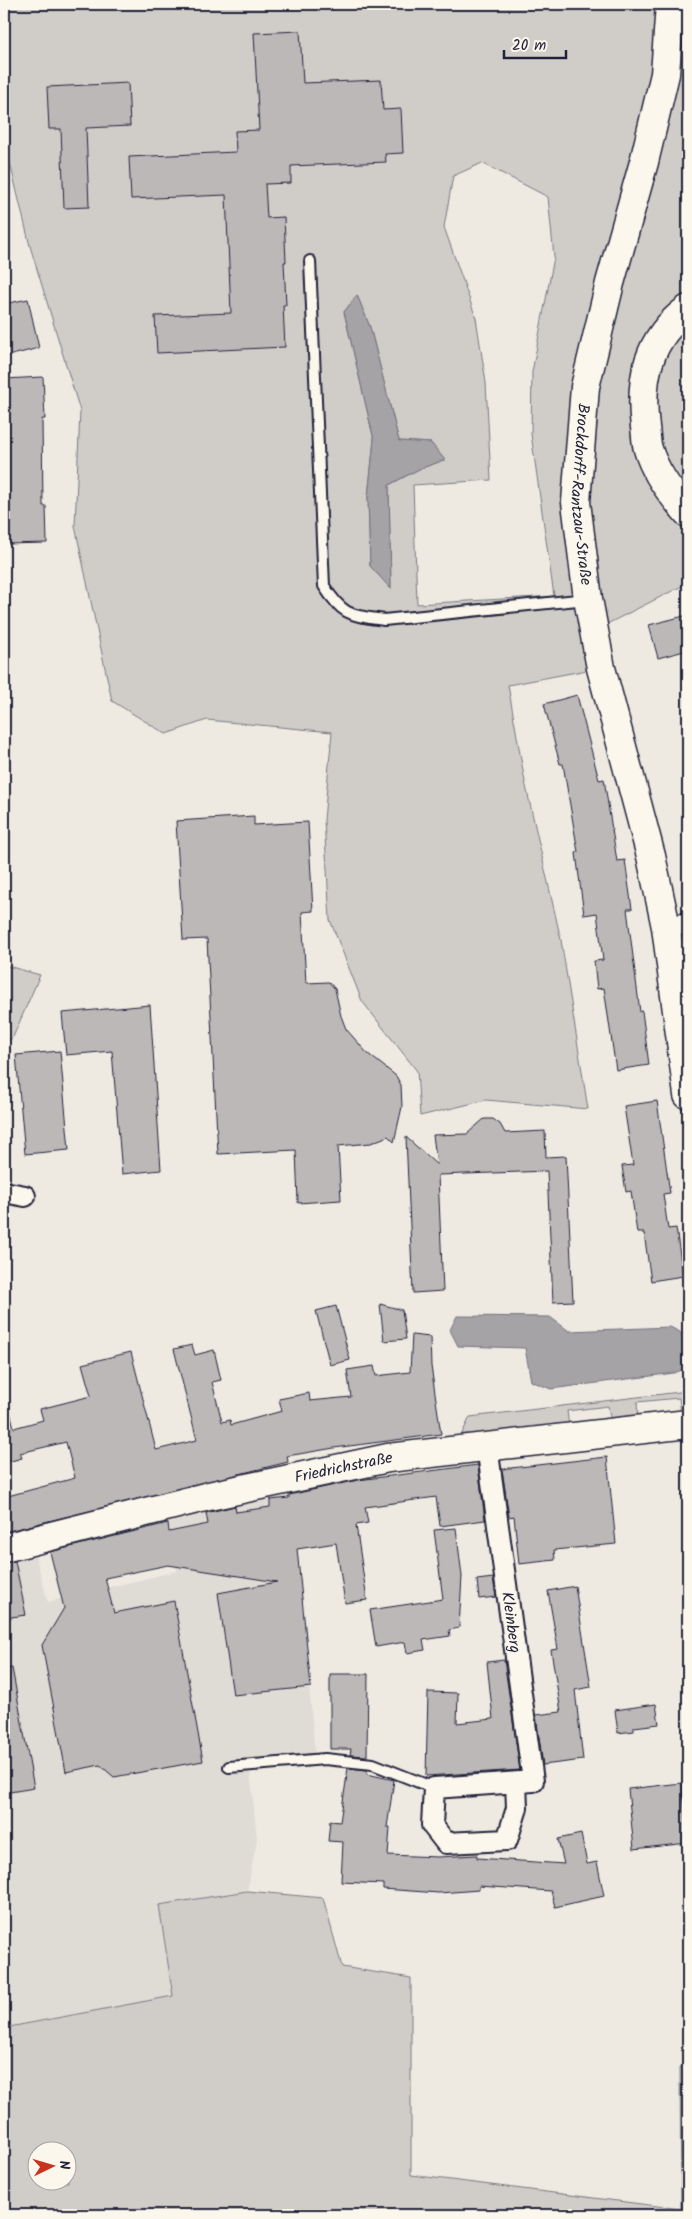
<svg xmlns="http://www.w3.org/2000/svg" width="692" height="2219" viewBox="0 0 692 2219" font-family="Kalam,sans-serif">
  <style>
    .built { fill: #dfdbd5 }
    .green { fill: #d0cdc9; stroke: #797882; fill-rule: evenodd }
    .water { fill: #a6a3a7; stroke: #716f7c }
    .building { fill: #bcb8b8; stroke: #22223b }
    .lines { fill: none; stroke-linecap: round; stroke-linejoin: round }
    .lane-casing { stroke: #22223b; stroke-width: 14 }
    .street-casing { stroke: #22223b; stroke-width: 24 }
    .secondary-casing { stroke: #22223b; stroke-width: 31 }
    .highway-casing { stroke: #22223b; stroke-width: 31 }
    .lane { stroke: #fbf7ec; stroke-width: 10 }
    .street { stroke: #fbf7ec; stroke-width: 20 }
    .secondary { stroke: #fbf7ec; stroke-width: 28 }
    .highway { stroke: #fbf7ec; stroke-width: 28 }
    .labels { text-anchor: middle; dominant-baseline: central; stroke-width: 4; stroke-linejoin: round; paint-order: stroke }
    .street-label { font-size: 16px; fill: #22223b; stroke: #fbf7ec }
  </style>
  <rect width="100%" height="100%" fill="#eeeae2"/>
  <filter id="ink" filterUnits="userSpaceOnUse"><feTurbulence type="fractalNoise" baseFrequency=".02" numOctaves="2"/><feDisplacementMap in="SourceGraphic" scale="10" xChannelSelector="R" yChannelSelector="G"/><feConvolveMatrix kernelMatrix="1 2 1 2 8 2 1 2 1" color-interpolation-filters="sRGB"/></filter>
  <g filter="url(#ink)">
    <!-- built -->
    <path class="built" d="M 289,1492 L 297,1549 L 315,1755 L 249,1762 L 257,1839 L 247,1891 L 159,1905 L 173,1996 L 4,2028 L 4,1562 L 35,1554 L 48,1602 L 177,1571 L 167,1515 Z"/>
    <!-- green -->
    <path class="green" d="M 4,4 L 639,4 L 688,26 L 688,583 L 595,630 L 603,667 L 508,685 L 525,782 L 561,940 L 588,1109 L 486,1100 L 420,1116 L 417,1071 L 362,1001 L 330,920 L 324,820 L 332,732 L 207,720 L 166,734 L 112,701 L 75,526 L 80,411 L 30,246 L 4,138 ZM 482,163 L 548,197 L 554,257 L 532,372 L 531,434 L 554,596 L 417,604 L 413,485 L 491,480 L 486,383 L 476,318 L 444,227 L 453,176 ZM 357,295 L 370,327 L 399,441 L 431,443 L 444,460 L 419,469 L 389,485 L 391,588 L 370,566 L 368,497 L 374,440 L 344,312 Z
      M 4,965 L 40,975 L 13,1037 L 4,1045 Z
      M 688,1391 L 688,1413 L 681,1414 L 679,1398 L 637,1402 L 638,1419 L 611,1422 L 608,1406 L 567,1411 L 569,1427 L 459,1440 L 470,1417 Z
      M 247,1891 L 323,1898 L 342,1967 L 411,1978 L 411,2175 L 681,2209 L 680,2067 L 688,2066 L 688,2215 L 4,2215 L 4,2028 L 173,1996 L 159,1905 ZM 38,2152 L 68,2152 L 68,2182 L 38,2182 Z"/>
    <!-- water -->
    <path class="water" d="M 357,295 L 370,327 L 399,441 L 431,443 L 445,460 L 419,469 L 389,485 L 391,589 L 370,566 L 368,497 L 374,440 L 344,312 Z
      M 457,1316 L 550,1317 L 569,1331 L 670,1327 L 680,1332 C 686,1343 691,1355 687,1368 L 674,1373 L 551,1389 L 531,1381 L 525,1348 L 458,1346 L 450,1330 Z"/>
    <!-- building -->
    <path class="building" d="M 300,31 L 303,83 L 381,80 L 383,110 L 401,109 L 403,153 L 385,154 L 386,162 L 291,166 L 291,183 L 265,184 L 267,218 L 284,217 L 286,262 L 284,262 L 286,305 L 283,305 L 285,347 L 157,353 L 155,316 L 231,313 L 226,195 L 131,199 L 129,157 L 236,152 L 235,131 L 259,130 L 254,33 Z
      M 128,83 L 130,126 L 86,128 L 89,207 L 64,208 L 61,129 L 49,129 L 47,87 Z
      M 28,299 L 39,348 L 4,357 L 4,304 Z
      M 43,377 L 45,419 L 42,419 L 43,506 L 46,506 L 47,543 L 5,544 L 4,379 Z
      M 688,615 L 688,650 L 658,658 L 649,625 Z
      M 577,695 L 599,780 L 604,779 L 617,861 L 625,860 L 632,909 L 627,909 L 640,1012 L 642,1011 L 649,1065 L 616,1070 L 604,988 L 597,989 L 594,961 L 603,960 L 597,913 L 584,915 L 576,853 L 578,852 L 563,764 L 560,764 L 544,704 Z
      M 254,816 L 254,825 L 308,822 L 313,911 L 302,912 L 306,983 L 329,982 L 335,989 L 341,1016 L 346,1029 L 367,1053 L 396,1076 L 401,1085 L 402,1107 L 394,1142 L 388,1136 L 371,1143 L 338,1146 L 341,1200 L 298,1203 L 296,1150 L 218,1154 L 207,939 L 183,940 L 176,821 Z
      M 150,1005 L 161,1170 L 122,1174 L 112,1051 L 66,1055 L 62,1013 Z
      M 60,1051 L 69,1150 L 25,1154 L 16,1055 Z
      M 657,1101 L 670,1193 L 663,1194 L 668,1229 L 676,1228 L 683,1276 L 651,1281 L 644,1233 L 637,1233 L 631,1191 L 626,1192 L 622,1166 L 633,1165 L 624,1106 Z
      M 484,1119 L 493,1119 L 500,1124 L 505,1133 L 545,1131 L 546,1157 L 566,1156 L 573,1301 L 553,1302 L 547,1171 L 438,1175 L 443,1291 L 413,1293 L 406,1137 L 437,1165 L 433,1135 L 467,1134 Z
      M 380,1304 L 402,1310 L 406,1339 L 384,1341 Z
      M 336,1306 L 350,1360 L 330,1365 L 316,1311 Z
      M 412,1335 L 430,1337 L 431,1366 L 441,1434 L 334,1448 L 287,1456 L 288,1462 L 4,1532 L 4,1497 L 75,1478 L 66,1442 L 20,1453 L 22,1458 L 4,1463 L 4,1412 L 10,1411 L 14,1428 L 43,1420 L 40,1409 L 91,1396 L 82,1364 L 131,1352 L 156,1450 L 197,1440 L 174,1349 L 192,1345 L 195,1355 L 214,1350 L 221,1380 L 212,1382 L 222,1422 L 230,1420 L 231,1425 L 282,1411 L 279,1399 L 309,1393 L 310,1401 L 351,1397 L 347,1370 L 374,1366 L 376,1376 L 410,1372 Z
      M 607,1457 L 616,1544 L 554,1550 L 555,1560 L 519,1564 L 514,1516 L 509,1517 L 502,1469 Z
      M 478,1465 L 485,1520 L 440,1526 L 436,1497 L 365,1507 L 368,1523 L 356,1525 L 367,1600 L 345,1603 L 336,1543 L 297,1549 L 311,1687 L 233,1695 L 218,1593 L 277,1582 L 168,1565 L 105,1578 L 114,1613 L 174,1601 L 203,1761 L 114,1777 L 100,1765 L 66,1772 L 42,1645 L 64,1608 L 50,1552 L 168,1523 L 169,1532 L 208,1524 L 206,1513 L 235,1506 L 236,1512 L 270,1507 L 270,1500 L 289,1498 L 289,1495 L 358,1480 Z
      M 456,1528 L 462,1576 L 459,1628 L 449,1630 L 450,1636 L 423,1640 L 425,1650 L 407,1653 L 405,1642 L 376,1647 L 370,1610 L 443,1599 L 434,1530 Z
      M 15,1561 L 26,1615 L 4,1618 L 4,1563 Z
      M 493,1578 L 496,1597 L 479,1599 L 477,1580 Z
      M 575,1586 L 591,1687 L 575,1690 L 583,1760 L 543,1765 L 536,1715 L 561,1712 L 551,1650 L 558,1649 L 548,1591 Z
      M 504,1660 L 520,1770 L 426,1776 L 428,1692 L 458,1693 L 457,1723 L 493,1719 L 487,1662 Z
      M 4,1668 L 12,1668 L 34,1788 L 4,1793 Z
      M 330,1674 L 368,1674 L 367,1756 L 350,1755 L 351,1749 L 330,1749 Z
      M 656,1704 L 659,1724 L 634,1727 L 634,1731 L 618,1733 L 615,1710 Z
      M 348,1768 L 367,1770 L 367,1774 L 394,1780 L 387,1827 L 390,1827 L 388,1855 L 438,1857 L 477,1855 L 477,1858 L 564,1864 L 558,1839 L 581,1834 L 587,1864 L 597,1862 L 604,1896 L 555,1907 L 551,1891 L 479,1886 L 479,1890 L 439,1893 L 383,1889 L 383,1884 L 341,1882 L 343,1842 L 328,1841 L 330,1821 L 340,1822 Z
      M 682,1783 L 688,1843 L 634,1849 L 628,1789 Z"/>
    <g class="lines">
      <!-- lane casing -->
      <g class="lane-casing">
        <path id="lane" d="M 310,261 L 324,586 C 343,616 350,615 384,620 L 587,599
          M 229,1767 L 325,1759 L 373,1764 L 434,1788"/>
      </g>
      <!-- street casing -->
      <g class="street-casing">
        <g id="street">
          <path d="M 666,927 L 688,923"/>
          <path d="M 4,1192 L 25,1196"/>
          <path id="s1" d="M 487,1446 L 533,1781 L 434,1788 L 432,1825 L 446,1843 L 507,1840 L 517,1808 L 516,1783"/>
        </g>
      </g>
      <!-- secondary casing -->
      <g class="secondary-casing">
        <g id="secondary">
          <path id="s2" d="M 670,4 L 665,74 L 644,162 L 610,283 L 585,387 L 576,502 L 588,599 L 601,668 L 651,856 L 666,927 L 688,1095"/>
          <path id="s3" d="M 4,1548 L 209,1496 L 388,1458 L 688,1424"/>
        </g>
      </g>
      <!-- highway casing -->
      <g class="highway-casing">
        <path id="highway" d="M 688,309 C 648,338 639,379 645,427 C 646,434 646,443 648,449 C 655,473 672,495 688,513"/>
      </g>
      <!-- lane -->
      <use href="#lane" class="lane"/>
      <!-- street -->
      <use href="#street" class="street"/>
      <!-- secondary -->
      <use href="#secondary" class="secondary"/>
      <!-- highway -->
      <use href="#highway" class="highway"/>
    </g>
  </g>
  <g class="labels">
    <!-- street labels -->
    <g class="street-label">
      <text stroke="none"><textPath href="#s2" startOffset="501">Brockdorff-Rantzau-Straße</textPath></text>
      <text stroke="none"><textPath href="#s3" startOffset="349">Friedrichstraße</textPath></text>
      <text stroke="none"><textPath href="#s1" startOffset="178">Kleinberg</textPath></text>
    </g>
  </g>
  <!-- margin -->
  <rect width="692" height="2219" fill="none" stroke="#fbf7ec" stroke-width="20"/>
  <rect x="10" y="10" width="672" height="2199" fill="none" stroke="#22223b" stroke-width="2" filter="url(#ink)"/>
  <!-- north arrow -->
  <g transform="translate(52 2166) rotate(85)"><circle r="24" fill="#fbf7ec" stroke="#a4a2a5"/>
  <path d="M0-4L9 19L0 12L-9 19Z" fill="#c8321e"/>
  <text y="-8" font-size="14" font-weight="bold" text-anchor="middle" fill="#22223b">N</text>
  </g>
  <!-- scale -->
  <path d="M504 50v8h62v-8" fill="none" stroke="#22223b" stroke-width="2.5"/>
  <text x="512" y="50" font-size="15" fill="#22223b" stroke="#fbf7ec" stroke-width="4" paint-order="stroke">20 m</text>
</svg>
